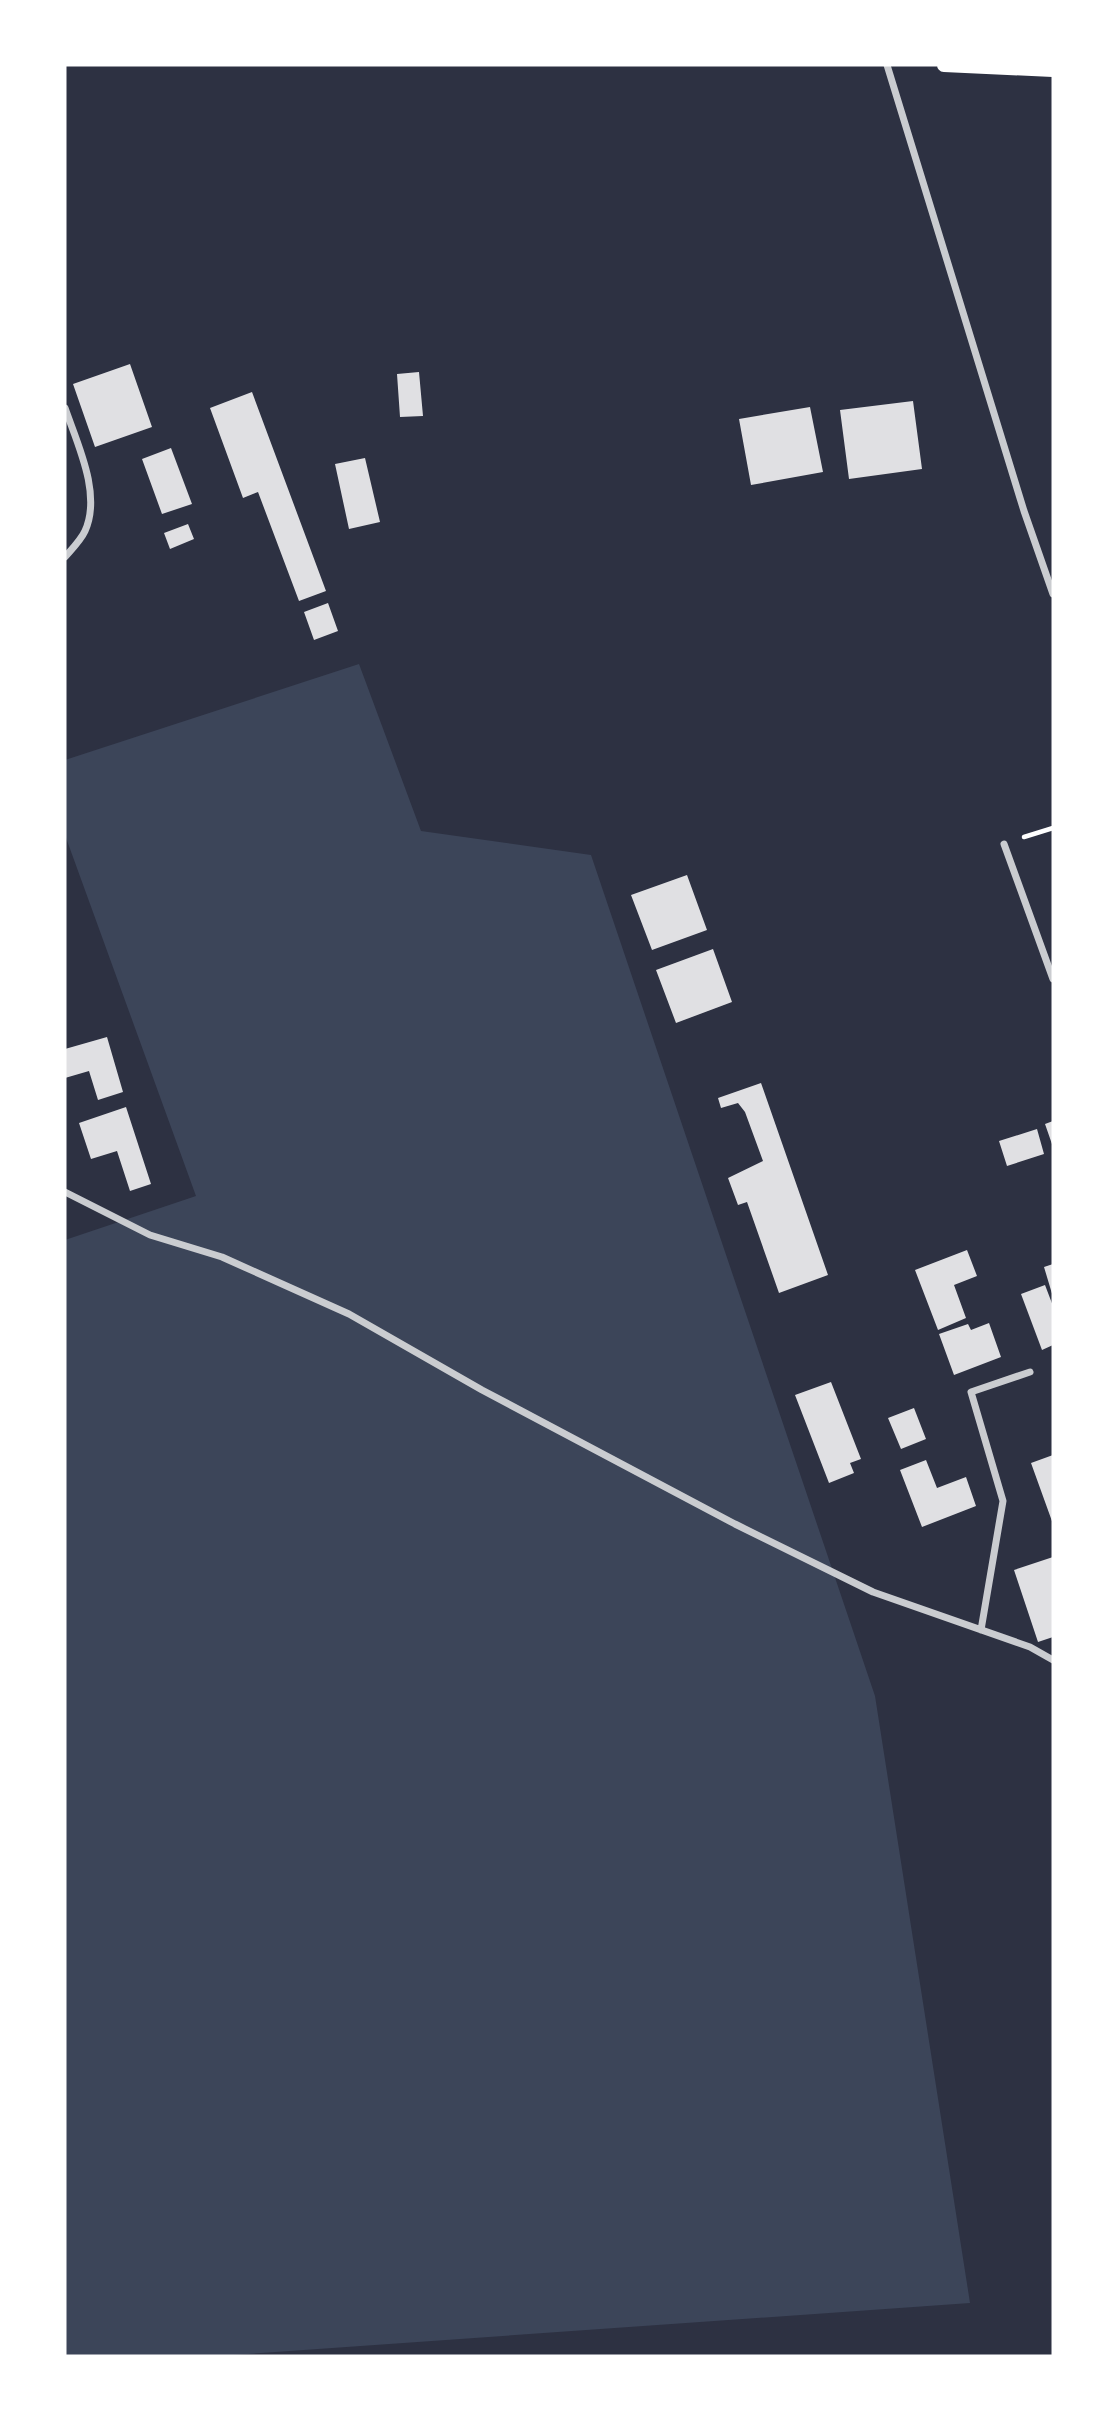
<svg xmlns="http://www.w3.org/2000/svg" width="1118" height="2421" viewBox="0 0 1118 2421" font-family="Jost,sans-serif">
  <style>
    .green { fill: #3c4559 }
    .building { fill: #e0e0e3 }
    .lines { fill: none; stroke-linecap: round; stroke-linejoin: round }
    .path { stroke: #fff; stroke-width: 4.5 }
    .minor { stroke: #caccd0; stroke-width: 7 }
    .secondary { stroke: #fff; stroke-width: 14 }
  </style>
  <rect width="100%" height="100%" fill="#2d3142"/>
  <!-- green -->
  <path class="green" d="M 359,664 L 421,831 L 591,855 L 875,1696 L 970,2303 L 219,2356 L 65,2356 L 65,1240 L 196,1196 L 65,835 L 65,760 Z"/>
  <!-- building -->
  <path class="building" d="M 130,364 L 152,427 L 95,447 L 73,384 Z
    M 419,372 L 423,416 L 400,417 L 397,374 Z
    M 252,392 L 326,591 L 299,601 L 258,492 L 243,498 L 210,408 Z
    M 913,401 L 922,469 L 849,479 L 840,410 Z
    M 810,407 L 823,472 L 751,485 L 739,419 Z
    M 171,448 L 192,504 L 162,514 L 142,459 Z
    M 365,458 L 380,522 L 349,529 L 335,464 Z
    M 188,524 L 194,539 L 170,549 L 164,533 Z
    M 328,603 L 338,631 L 314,640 L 304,612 Z
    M 687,875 L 707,930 L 652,950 L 631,895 Z
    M 713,949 L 732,1002 L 676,1023 L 656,970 Z
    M 107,1037 L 123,1092 L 98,1100 L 89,1071 L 65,1078 L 65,1049 Z
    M 761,1083 L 828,1275 L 779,1293 L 747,1202 L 738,1205 L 728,1178 L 763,1161 L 745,1112 L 738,1103 L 721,1108 L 718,1098 Z
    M 126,1107 L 151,1184 L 130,1191 L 117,1151 L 91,1159 L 79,1123 Z
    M 1053,1121 L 1053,1147 L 1045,1124 Z
    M 1037,1129 L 1044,1154 L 1007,1166 L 999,1141 Z
    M 967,1250 L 977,1276 L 954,1285 L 966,1318 L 938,1330 L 915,1270 Z
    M 1053,1264 L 1053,1297 L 1044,1267 Z
    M 1045,1285 L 1053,1306 L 1053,1345 L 1042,1350 L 1021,1294 Z
    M 989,1323 L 1001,1357 L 954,1375 L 939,1334 L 968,1324 L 971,1330 Z
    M 831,1382 L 861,1459 L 850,1463 L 854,1473 L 829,1483 L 795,1395 Z
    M 914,1408 L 926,1439 L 901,1449 L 888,1418 Z
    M 1053,1455 L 1053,1524 L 1031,1463 Z
    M 926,1460 L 937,1488 L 966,1477 L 976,1506 L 922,1527 L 900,1470 Z
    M 1053,1557 L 1053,1637 L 1038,1642 L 1014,1570 Z"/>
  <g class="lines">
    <!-- path -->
    <path class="path" d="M 1024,837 L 1053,828"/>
    <!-- minor -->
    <path class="minor" d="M 887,65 L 1024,511 L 1053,594
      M 65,408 C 77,443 102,494 85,531 C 81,540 71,550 65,557
      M 1004,844 L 1053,979
      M 65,1192 L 150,1235 L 222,1257 L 349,1314 L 482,1390 L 735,1524 L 873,1592 L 1030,1647 L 1053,1660
      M 981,1630 L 1003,1501 L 971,1392 L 1030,1372"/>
    <!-- secondary -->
    <path class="secondary" d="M 944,65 L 1053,70"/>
  </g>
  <!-- border -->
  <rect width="1118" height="2421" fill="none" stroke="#ffffff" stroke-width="133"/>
</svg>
